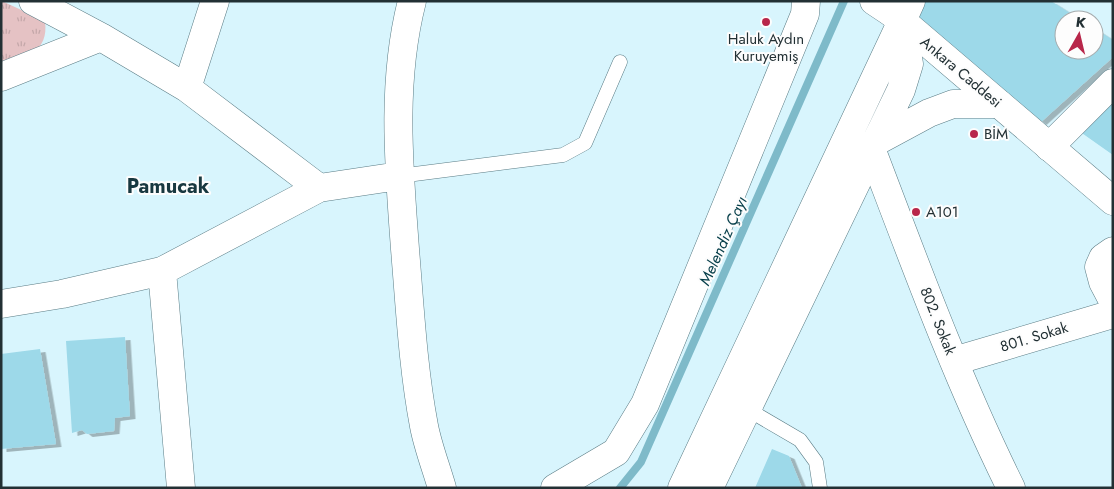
<svg xmlns="http://www.w3.org/2000/svg" width="1114" height="489" viewBox="0 0 1114 489" font-family="Jost,sans-serif">
  <style>
    .park { fill: url(#park-tufts) }
    .lines { fill: none; stroke-linecap: round; stroke-linejoin: round }
    .stream { stroke: #7ebac9; stroke-width: 8 }
    .building { fill: #9dd9e9; filter: url(#shadow) }
    .service-casing { stroke: #5a7c85; stroke-width: 15 }
    .minor-casing { stroke: #5a7c85; stroke-width: 29 }
    .tertiary-casing { stroke: #5a7c85; stroke-width: 29 }
    .secondary-casing { stroke: #5a7c85; stroke-width: 29 }
    .service { stroke: #fff; stroke-width: 14 }
    .minor { stroke: #fff; stroke-width: 28 }
    .tertiary { stroke: #fff; stroke-width: 28 }
    .secondary { stroke: #fff; stroke-width: 28 }
    .poi-dot { fill: #b8264a; stroke: #fdfdfd; stroke-width: 2 }
    .labels { text-anchor: middle; dominant-baseline: central; stroke-width: 4; stroke-linejoin: round; paint-order: stroke }
    .poi-label { font-size: 15px; fill: #223034; stroke: #fdfdfd; text-anchor: start }
    .street-label { font-size: 15px; fill: #223034; stroke: #fdfdfd }
    .water-label { font-size: 16px; font-style: italic; fill: #053e49; stroke: #fdfdfd }
    .district-label { font-size: 20px; font-weight: bold; fill: #183840; stroke: #fdfdfd }
  </style>
  <defs>
    <pattern id="park-tufts" width="24" height="20" patternUnits="userSpaceOnUse" patternTransform="scale(1.25)"><rect width="24" height="20" fill="#e5c2c4"/><path d="M3 7l-1-3M5 7V3M7 7l1-3M15 17l-1-3M17 17v-4M19 17l1-3" fill="none" stroke="#c4a7a9"/></pattern>
    <filter id="shadow"><feDropShadow dx="5.5" dy="3" stdDeviation="0" flood-color="#0004"/></filter>
  </defs>
  <rect width="100%" height="100%" fill="#d8f5fd"/>
  <!-- park -->
  <path class="park" d="M 2,1 L 45,21 C 49,53 26,55 1,66 Z"/>
  <g class="lines">
    <!-- stream -->
    <path class="stream" d="M 620,488 L 641,462 L 844,1"/>
  </g>
  <!-- building -->
  <path class="building" d="M 922,1 L 1051,1 L 1081,20 L 1064,20 L 1064,50 L 1094,50 L 1094,28 L 1113,40 L 1113,57 L 1041,122 L 914,17 Z
    M 1113,96 L 1113,155 L 1079,131 Z
    M 125,337 L 130,416 L 115,418 L 114,431 L 87,434 L 82,430 L 72,433 L 66,341 Z
    M 40,349 L 56,444 L 1,449 L 1,354 Z
    M 772,449 L 789,456 L 802,488 L 755,488 Z"/>
  <g class="lines">
    <!-- service casing -->
    <g class="service-casing">
      <path id="service" d="M 399,176 L 563,155 L 585,143 L 620,62
        M 747,409 L 800,440 L 816,462 L 820,488"/>
    </g>
    <!-- minor casing -->
    <g class="minor-casing">
      <path id="minor" d="M 33,1 L 101,37 L 187,88 L 319,188
        M 412,1 C 391,83 399,167 405,249 C 410,309 413,368 424,426 C 428,447 436,467 442,488
        M 892,13 L 902,21 L 911,1
        M 1,77 L 101,37
        M 187,88 L 215,1
        M 1049,147 L 1113,83
        M 872,151 C 915,264 957,379 1011,488
        M 1113,251 L 1103,258 L 1099,267 L 1103,282 L 1113,301
        M 162,271 L 181,488
        M 1,304 L 62,294 L 162,271 L 319,188 L 399,176
        M 954,361 L 1113,314
        M 555,488 L 616,452 L 645,404 L 805,14 L 806,1"/>
    </g>
    <!-- tertiary casing -->
    <g class="tertiary-casing">
      <path id="tertiary" d="M 902,21 L 1113,201"/>
    </g>
    <!-- secondary casing -->
    <g class="secondary-casing">
      <path id="secondary" d="M 874,1 L 892,13
        M 877,141 L 929,113 L 953,104 L 999,104
        M 682,488 L 902,21
        M 709,488 L 901,90 L 909,64 L 902,21"/>
    </g>
    <!-- service -->
    <use href="#service" class="service"/>
    <!-- minor -->
    <use href="#minor" class="minor"/>
    <!-- tertiary -->
    <use href="#tertiary" class="tertiary"/>
    <!-- secondary -->
    <use href="#secondary" class="secondary"/>
  </g>
  <!-- markers -->
  <g class="poi-dot">
    <circle cx="766" cy="22" r="5"/>
    <circle cx="974" cy="134" r="5"/>
    <circle cx="916" cy="212" r="5"/>
  </g>
  <g class="labels">
    <!-- poi labels -->
    <g class="poi-label">
      <text x="766" y="39" text-anchor="middle">Haluk Aydın<tspan x="766" dy="17">Kuruyemiş</tspan></text>
      <text x="984" y="134">BİM</text>
      <text x="926" y="212">A101</text>
    </g>
    <!-- street labels -->
    <g class="street-label">
      <text transform="translate(961 72) rotate(40)">Ankara Caddesi</text>
      <text transform="translate(938 321) rotate(68)">802. Sokak</text>
      <text transform="translate(1034 337) rotate(-17)">801. Sokak</text>
    </g>
    <!-- water labels -->
    <g class="water-label">
      <text transform="translate(723 241) rotate(-66)">Melendiz Çayı</text>
    </g>
    <!-- district labels -->
    <g class="district-label">
      <text x="168" y="186">Pamucak</text>
    </g>
  </g>
  <!-- border -->
  <rect width="1114" height="489" fill="none" stroke="#223034" stroke-width="5"/>
  <!-- north arrow -->
  <g transform="translate(1079 35) rotate(8)"><circle r="24" fill="#fdfdfd" stroke="#a5abad"/>
  <path d="M0-4L9 19L0 12L-9 19Z" fill="#b8264a"/>
  <text y="-8" font-size="14" font-weight="bold" text-anchor="middle" fill="#223034">K</text>
  </g>
</svg>
